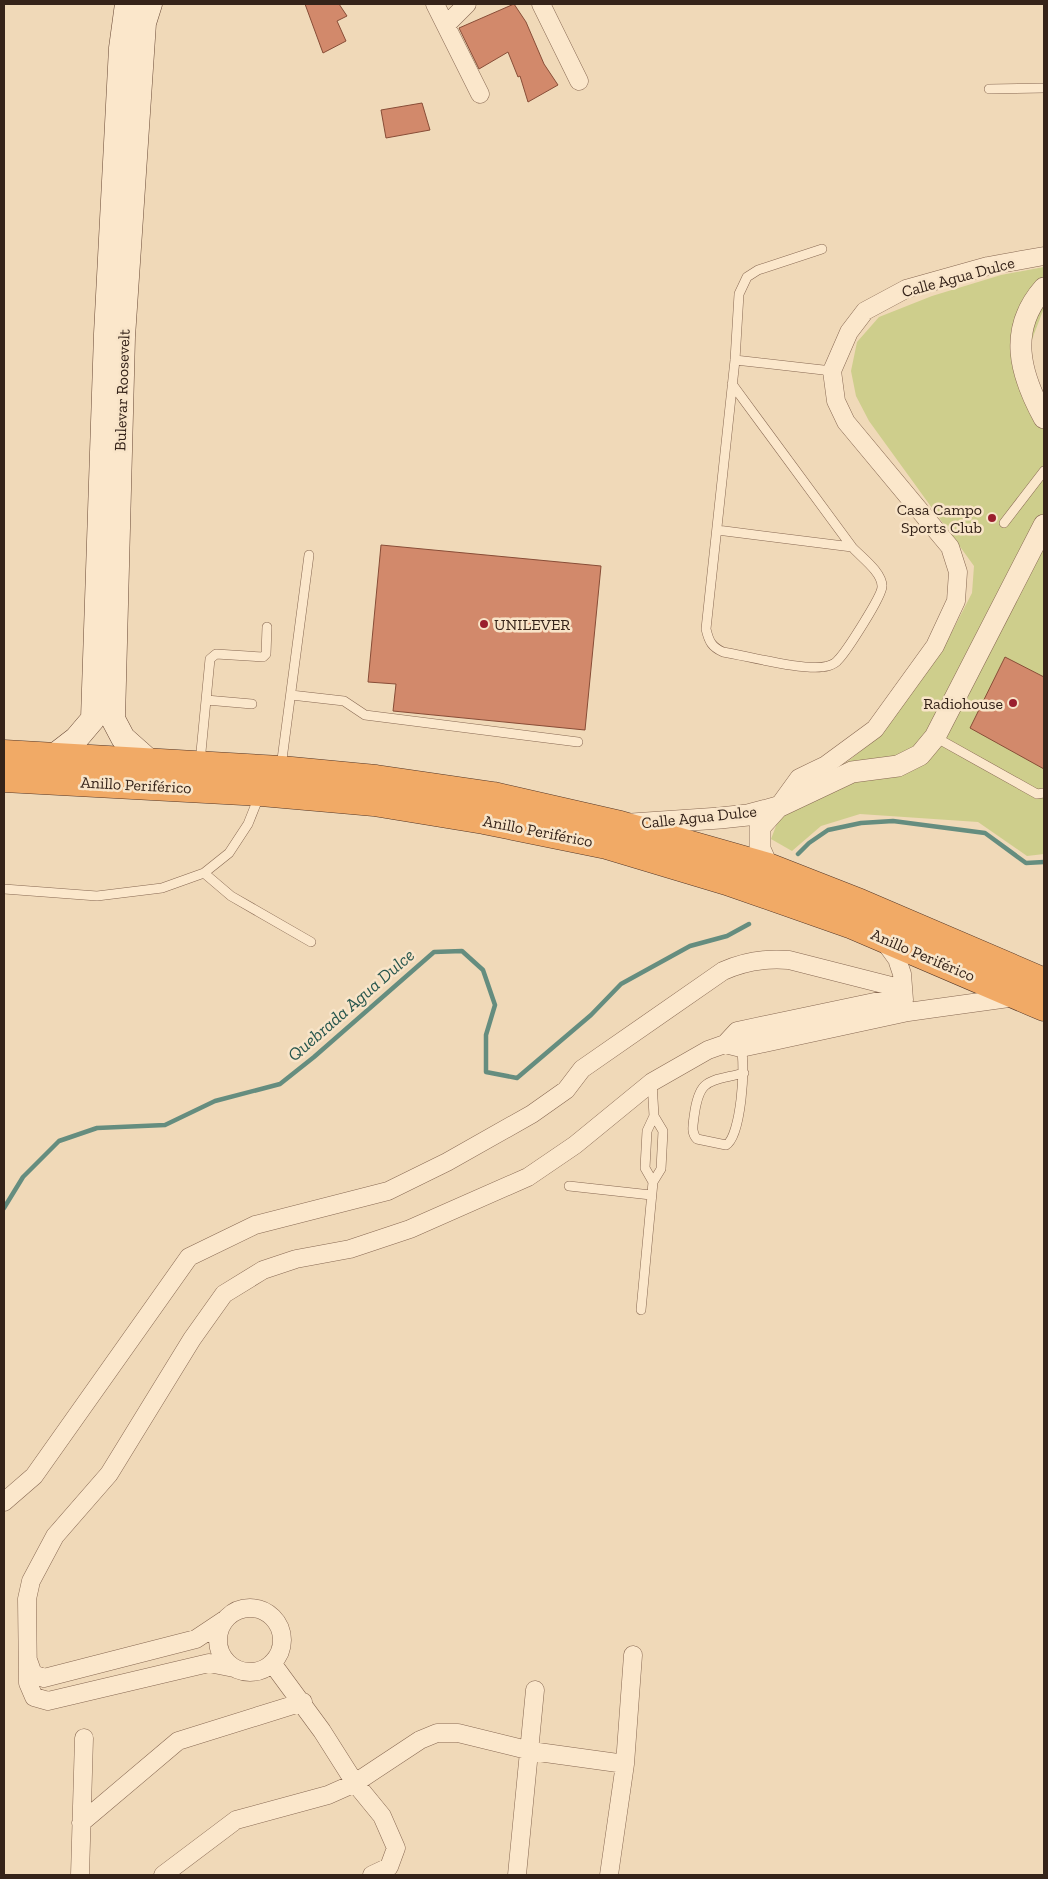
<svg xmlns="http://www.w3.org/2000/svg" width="1048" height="1879" viewBox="0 0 1048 1879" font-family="'Zilla Slab',serif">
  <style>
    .green { fill: #cece8c }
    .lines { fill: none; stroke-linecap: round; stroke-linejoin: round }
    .stream { stroke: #658d7f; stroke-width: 4.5 }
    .building { fill: #d2896b; stroke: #884d37 }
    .service-casing { stroke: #876852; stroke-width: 10 }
    .minor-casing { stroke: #876852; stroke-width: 19 }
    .tertiary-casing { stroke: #876852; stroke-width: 22 }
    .secondary-casing { stroke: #694936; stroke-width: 25 }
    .trunk-casing { stroke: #543728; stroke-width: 29 }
    .service { stroke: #fbe7cb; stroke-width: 9 }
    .minor { stroke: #fbe7cb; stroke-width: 18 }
    .tertiary { stroke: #fbe7cb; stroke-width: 21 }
    .secondary { stroke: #fbe7cb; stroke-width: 24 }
    .trunk { stroke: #f1aa66; stroke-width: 28 }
    .poi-dot { fill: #9a1f2e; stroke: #f8e4c8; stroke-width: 2 }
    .labels { text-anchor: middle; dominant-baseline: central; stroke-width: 5; stroke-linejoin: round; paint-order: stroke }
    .street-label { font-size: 16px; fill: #352319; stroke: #f8e4c8 }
    .poi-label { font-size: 16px; fill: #352319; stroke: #f8e4c8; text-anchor: end }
    .water-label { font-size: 18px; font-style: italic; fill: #27564d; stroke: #f8e4c8 }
  </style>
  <rect width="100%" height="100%" fill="#f0d9b8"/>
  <!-- green -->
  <path class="green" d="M 1044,267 L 1044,308 L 1031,342 L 1032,373 L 1044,404 L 1044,854 L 1027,856 L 978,822 L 860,814 L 821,826 L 792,851 L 771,839 L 776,826 L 803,787 L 847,762 L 882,734 L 942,651 L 972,593 L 974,566 L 869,421 L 856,396 L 851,371 L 857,342 L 879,317 L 932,296 L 1001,275 Z"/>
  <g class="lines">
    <!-- stream -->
    <path class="stream" d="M 798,854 L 809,843 L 828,830 L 861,823 L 893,821 L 985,833 L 1026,863 L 1044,862
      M 4,1208 L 23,1177 L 59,1141 L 97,1128 L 165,1125 L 215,1101 L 280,1084 L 314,1057 L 434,952 L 462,951 L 483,970 L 495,1005 L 486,1035 L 486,1072 L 517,1078 L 591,1015 L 621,984 L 690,946 L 727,936 L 749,924"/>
  </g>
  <!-- building -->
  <path class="building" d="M 305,4 L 339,4 L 347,16 L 337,21 L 346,41 L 323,53 Z
    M 514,4 L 526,22 L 544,64 L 558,85 L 528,102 L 520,76 L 518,77 L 508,52 L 479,69 L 459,28 Z
    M 422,103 L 430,130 L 386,138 L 381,110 Z
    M 381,545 L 601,566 L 585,730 L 393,711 L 396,684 L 368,682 Z
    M 1005,657 L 1044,677 L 1044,769 L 970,728 Z"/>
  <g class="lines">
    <!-- service casing -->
    <g class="service-casing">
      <path id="service" d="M 989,89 L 1044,88
        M 735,360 L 832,371
        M 732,384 L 852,547 C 861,557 882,572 882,586 C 883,595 846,652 838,660 C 836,663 831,665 828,666 C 806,672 748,656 723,652 C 712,647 709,642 706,629 L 735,360 L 739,294 L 747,277 L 758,270 L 822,249
        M 1004,523 L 1044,471
        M 717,530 L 852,547
        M 291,695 L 344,701 L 365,715 L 578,742
        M 206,700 L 252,704
        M 935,737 L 1037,794 L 1044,793
        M 200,762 L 210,659 L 216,654 L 263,657 L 266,654 L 267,627
        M 281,767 L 309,555
        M 204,873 L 231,896 L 311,942
        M 4,889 L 97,896 L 162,888 L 204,873 L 229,853 L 248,824 L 260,794
        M 741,1048 C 746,1064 741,1137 726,1145 L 697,1139 C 691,1133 693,1125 694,1117 C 699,1077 709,1082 744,1073
        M 652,1082 L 654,1116 L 647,1131 L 645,1168 L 653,1182
        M 569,1186 L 651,1195
        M 641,1310 L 653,1182 L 661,1169 L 663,1131 L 654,1116"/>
    </g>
    <!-- minor casing -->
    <g class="minor-casing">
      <path id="minor" d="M 435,4 L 480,94
        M 541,4 L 579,81
        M 446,25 L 467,4
        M 778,807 L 799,778 L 826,765 L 875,729 L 935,646 L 956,601 L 958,572 L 950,547 L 846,422 L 836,401 L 832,371 L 849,332 L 865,311 L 906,289 L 988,266 L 1044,256
        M 884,941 L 897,959 L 902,974 L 904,1000
        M 725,1044 L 741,1048 L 908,1012 L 1016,997
        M 4,1502 L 34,1476 L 189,1257 L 255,1225 L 388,1191 L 447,1162 L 532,1114 L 566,1090 L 582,1069 L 723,971 C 745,961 765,958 789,960 L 903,989
        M218 1640a32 32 0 1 1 64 0a32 32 0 1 1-64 0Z
        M 28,1660 L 33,1674 L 44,1678 L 196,1639 L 226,1619
        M 272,1663 L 322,1731 L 355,1783 L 382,1816 L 396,1848 L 389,1867 L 372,1875
        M 234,1668 L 209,1663 L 48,1701 L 34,1697 L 28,1683 L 27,1599 L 31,1581 L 55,1536 L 109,1474 L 192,1339 L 224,1294 L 263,1270 L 296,1259 L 350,1249 L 410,1229 L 528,1177 L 575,1145 L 652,1082 L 708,1050 L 725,1044 L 737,1031 L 903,996
        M 81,1823 L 178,1741 L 303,1702
        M 80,1875 L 84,1738
        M 163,1875 L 236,1820 L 328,1795 L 355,1783 L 420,1740 L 437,1733 L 458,1733 L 531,1751 L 625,1764
        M 517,1875 L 535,1690
        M 609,1875 L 625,1764 L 633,1655"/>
    </g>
    <!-- tertiary casing -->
    <g class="tertiary-casing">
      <path id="tertiary" d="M 1044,288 C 1007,330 1020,374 1044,418
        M 632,824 L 720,818 L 748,815 L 778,807 L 852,772 L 898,766 L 920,755 L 935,737 L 1044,525
        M 768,867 L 760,849 L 760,827 L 778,807"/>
    </g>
    <!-- secondary casing -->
    <g class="secondary-casing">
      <path id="secondary" d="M 54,756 L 76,739 L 93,719 L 106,334 L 121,48 L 127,4
        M 150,762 L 123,738 L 113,719 L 123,337 L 144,23 L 150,4"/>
    </g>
    <!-- trunk casing -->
    <g class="trunk-casing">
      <path id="trunk" d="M 4,754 L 281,770 L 376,779 L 493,796 L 620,825 L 768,867 L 860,903 L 1044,982
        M 4,778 L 261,792 L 374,802 L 484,820 L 607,845 L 727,881 L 850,924 L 1044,1007"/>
    </g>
    <!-- service -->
    <use href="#service" class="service"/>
    <!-- minor -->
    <use href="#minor" class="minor"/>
    <!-- tertiary -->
    <use href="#tertiary" class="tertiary"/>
    <!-- secondary -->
    <use href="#secondary" class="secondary"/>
    <!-- trunk -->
    <use href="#trunk" class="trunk"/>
  </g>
  <!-- markers -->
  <g class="poi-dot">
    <circle cx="992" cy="518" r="5"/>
    <circle cx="484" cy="624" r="5"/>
    <circle cx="1013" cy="703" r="5"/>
  </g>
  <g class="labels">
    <!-- street labels -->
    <g class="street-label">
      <text transform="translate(958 277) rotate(-15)">Calle Agua Dulce</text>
      <text transform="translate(122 390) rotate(-88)">Bulevar Roosevelt</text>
      <text transform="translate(136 785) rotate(3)">Anillo Periférico</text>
      <text transform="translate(699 817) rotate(-6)">Calle Agua Dulce</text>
      <text transform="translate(538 831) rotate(11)">Anillo Periférico</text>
      <text transform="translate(923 955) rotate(23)">Anillo Periférico</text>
    </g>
    <!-- poi labels -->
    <g class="poi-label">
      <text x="982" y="509">Casa Campo<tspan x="982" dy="18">Sports Club</tspan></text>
      <text x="494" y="624" text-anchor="start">UNILEVER</text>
      <text x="1003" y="703">Radiohouse</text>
    </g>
    <!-- water labels -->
    <g class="water-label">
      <text transform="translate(351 1005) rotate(-41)">Quebrada Agua Dulce</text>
    </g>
  </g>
  <!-- border -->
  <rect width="1048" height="1879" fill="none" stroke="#352319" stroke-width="10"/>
</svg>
